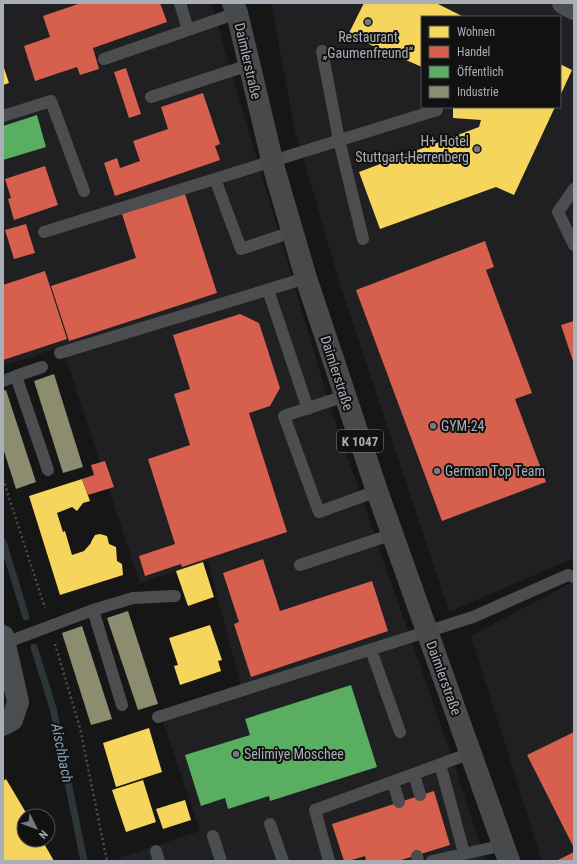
<svg xmlns="http://www.w3.org/2000/svg" width="577" height="864" viewBox="0 0 577 864" font-family="'Roboto Condensed',sans-serif">
  <style>
    .built { fill: #202022; fill-rule: evenodd }
    .homes { fill: #f6d55c }
    .shops { fill: #d6604d }
    .public { fill: #5aae61 }
    .industry { fill: #8c8c6e }
    .lines { fill: none; stroke-linecap: round; stroke-linejoin: round }
    .stream { stroke: #2d3539; stroke-width: 7 }
    .path { stroke: #4c4e50; stroke-width: 2.5; stroke-dasharray: 2 3; stroke-linecap: butt }
    .lane { stroke: #4b4d4f; stroke-width: 12 }
    .street { stroke: #4b4d4f; stroke-width: 22 }
    .primary { stroke: #48494b; stroke-width: 22 }
    .poi-dot { fill: #76797e; stroke: #111112; stroke-width: 1.5 }
    .labels { text-anchor: middle; dominant-baseline: central; stroke-width: 4; stroke-linejoin: round; paint-order: stroke }
    .shield { fill: #111112; stroke: #7b8085; stroke-width: 1 }
    .shield-label { font-size: 13px; font-weight: bold; fill: #a9afb6 }
    .poi-label { font-size: 14px; fill: #a9afb6; stroke: #111112; text-anchor: start }
    .street-label { font-size: 14px; fill: #a9afb6; stroke: #111112 }
    .water-label { font-size: 15px; font-style: italic; fill: #82a0af; stroke: #111112 }
  </style>
  <rect width="100%" height="100%" fill="#161617"/>
  <!-- built -->
  <path class="built" d="M 3,3 L 211,3 L 332,413 L 446,740 L 486,861 L 114,861 L 114,860 L 200,831 L 160,712 L 241,686 L 208,561 L 140,583 L 62,347 L 3,366 Z
    M 271,3 L 574,3 L 574,558 L 449,612 L 340,284 L 295,131 ZM 422,17 L 560,17 L 560,107 L 422,107 Z
    M 574,581 L 574,861 L 542,861 L 471,636 Z"/>
  <!-- homes -->
  <path class="homes" d="M 364,3 L 436,3 L 464,17 L 422,17 L 422,67 L 348,35 Z
    M 560,64 L 572,70 L 560,96 Z
    M 3,65 L 9,83 L 3,85 Z
    M 453,107 L 555,107 L 514,195 L 496,187 L 380,229 L 359,172 L 479,127 L 481,120 L 453,118 Z
    M 82,479 L 90,501 L 83,503 L 77,511 L 72,507 L 57,513 L 63,532 L 65,531 L 72,555 L 84,551 L 91,543 L 91,542 L 95,535 L 100,534 L 107,536 L 109,544 L 116,547 L 117,561 L 122,564 L 123,575 L 60,595 L 29,496 Z
    M 203,562 L 214,597 L 188,606 L 176,571 Z
    M 210,625 L 222,660 L 218,661 L 221,671 L 180,685 L 174,666 L 178,665 L 169,638 Z
    M 149,728 L 162,772 L 116,787 L 103,743 Z
    M 6,779 L 28,816 L 24,816 L 24,840 L 42,840 L 54,861 L 5,861 L 3,858 L 3,781 Z
    M 143,780 L 156,822 L 126,832 L 112,790 Z
    M 185,800 L 191,820 L 163,829 L 156,809 Z"/>
  <!-- shops -->
  <path class="shops" d="M 81,3 L 160,3 L 167,22 L 93,48 L 99,69 L 80,75 L 77,67 L 35,81 L 24,46 L 50,37 L 43,16 Z
    M 126,68 L 141,114 L 129,118 L 114,72 Z
    M 203,93 L 220,144 L 215,146 L 220,160 L 115,196 L 104,163 L 117,158 L 120,168 L 140,161 L 133,141 L 168,129 L 161,107 Z
    M 45,166 L 58,205 L 14,220 L 8,199 L 11,198 L 5,179 Z
    M 185,194 L 217,293 L 69,341 L 51,286 L 136,258 L 122,214 Z
    M 26,224 L 35,253 L 14,259 L 5,230 Z
    M 485,241 L 494,267 L 486,270 L 532,393 L 515,399 L 546,482 L 442,521 L 356,290 Z
    M 45,271 L 67,339 L 3,360 L 3,285 Z
    M 240,314 L 259,323 L 280,388 L 270,406 L 249,413 L 287,532 L 182,567 L 181,564 L 145,576 L 139,556 L 175,544 L 148,459 L 190,445 L 174,394 L 190,389 L 173,335 Z
    M 574,321 L 574,364 L 561,325 Z
    M 105,461 L 114,487 L 88,495 L 82,479 L 94,475 L 91,465 Z
    M 263,559 L 280,611 L 372,581 L 388,631 L 251,677 L 234,624 L 239,622 L 223,573 Z
    M 574,732 L 574,848 L 527,755 Z
    M 434,791 L 450,845 L 398,861 L 366,861 L 365,856 L 348,861 L 344,861 L 332,824 Z
    M 574,852 L 574,861 L 556,861 Z"/>
  <!-- public -->
  <path class="public" d="M 37,115 L 46,147 L 3,160 L 3,126 Z
    M 351,685 L 377,767 L 270,801 L 269,796 L 228,809 L 225,798 L 201,806 L 185,755 L 250,735 L 245,719 Z"/>
  <!-- industry -->
  <path class="industry" d="M 54,374 L 83,467 L 63,473 L 34,381 Z
    M 6,390 L 36,482 L 16,489 L 3,448 L 3,391 Z
    M 128,611 L 158,704 L 138,710 L 107,618 Z
    M 82,626 L 112,719 L 91,725 L 62,633 Z"/>
  <g class="lines">
    <!-- stream -->
    <path class="stream" d="M 3,542 L 26,617
      M 34,647 L 53,708 L 84,861"/>
    <!-- path -->
    <path class="path" d="M 3,479 L 45,608
      M 55,644 L 80,728 L 107,861"/>
    <!-- lane -->
    <path class="lane" d="M 180,3 L 188,30
      M 322,51 L 339,140 L 363,239
      M 104,59 L 237,13
      M 151,97 L 249,65
      M 3,116 L 51,101 L 84,191
      M 215,179 L 241,249 L 292,232
      M 574,189 L 558,212 L 574,245
      M 44,232 L 437,110
      M 268,290 L 308,409
      M 60,353 L 306,278
      M 42,367 L 16,376 L 48,470
      M 3,381 L 16,376
      M 345,396 L 284,416 L 319,512 L 377,491
      M 300,565 L 393,534
      M 93,610 L 133,598 L 175,596
      M 5,643 L 93,610 L 122,705
      M 371,650 L 400,732
      M 158,717 L 473,617 L 568,575 L 574,577
      M 440,764 L 464,853
      M 414,774 L 420,795
      M 393,782 L 399,802
      M 270,824 L 283,861
      M 213,836 L 221,861
      M 156,851 L 159,861
      M 417,856 L 418,861
      M 329,861 L 315,810 L 471,753
      M 432,861 L 504,845"/>
    <!-- street -->
    <path class="street" d="M 563,3 L 574,9
      M 3,636 L 18,702 L 12,720 L 3,725"/>
    <!-- primary -->
    <path class="primary" d="M 233,3 L 237,13 L 275,172 L 306,278 L 377,491 L 509,861"/>
  </g>
  <!-- markers -->
  <g class="poi-dot">
    <circle cx="368" cy="22" r="4"/>
    <circle cx="477" cy="149" r="4"/>
    <circle cx="433" cy="426" r="4"/>
    <circle cx="437" cy="471" r="4"/>
    <circle cx="236" cy="754" r="4"/>
  </g>
  <g class="labels">
    <!-- shield labels -->
    <rect class="shield" x="337" y="430" width="46" height="22" rx="3"/>
    <g class="shield-label">
      <text x="360" y="441">K 1047</text>
    </g>
    <!-- poi labels -->
    <g class="poi-label">
      <text x="368" y="37" text-anchor="middle">Restaurant<tspan x="368" dy="16">„Gaumenfreund“</tspan></text>
      <text x="469" y="141" text-anchor="end">H+ Hotel<tspan x="469" dy="16">Stuttgart-Herrenberg</tspan></text>
      <text x="441" y="426">GYM-24</text>
      <text x="445" y="471">German Top Team</text>
      <text x="244" y="754">Selimiye Moschee</text>
    </g>
    <!-- street labels -->
    <g class="street-label">
      <text transform="translate(248 61) rotate(77)">Daimlerstraße</text>
      <text transform="translate(337 373) rotate(72)">Daimlerstraße</text>
      <text transform="translate(444 678) rotate(70)">Daimlerstraße</text>
    </g>
    <!-- water labels -->
    <g class="water-label">
      <text transform="translate(62 753) rotate(79)">Aischbach</text>
    </g>
  </g>
  <!-- border -->
  <rect width="577" height="864" fill="none" stroke="#a9afb6" stroke-width="8"/>
  <!-- legend -->
  <rect x="421" y="16" width="140" height="92" fill="#111112" stroke="#4e5054"/>
  <rect x="429" y="26" width="20" height="12" fill="#f6d55c" stroke="#4e5054"/>
  <text x="457" y="36" font-size="12" fill="#a9afb6">Wohnen</text>
  <rect x="429" y="46" width="20" height="12" fill="#d6604d" stroke="#4e5054"/>
  <text x="457" y="56" font-size="12" fill="#a9afb6">Handel</text>
  <rect x="429" y="66" width="20" height="12" fill="#5aae61" stroke="#4e5054"/>
  <text x="457" y="76" font-size="12" fill="#a9afb6">Öffentlich</text>
  <rect x="429" y="86" width="20" height="12" fill="#8c8c6e" stroke="#4e5054"/>
  <text x="457" y="96" font-size="12" fill="#a9afb6">Industrie</text>
  <!-- north arrow -->
  <g transform="translate(36 828) rotate(132)"><circle r="19" fill="#111112" stroke="#4e5054"/>
  <path d="M0-3L7 15L0 10L-7 15Z" fill="#76797e"/>
  <text y="-6" font-size="11" font-weight="bold" text-anchor="middle" fill="#a9afb6">N</text>
  </g>
</svg>
